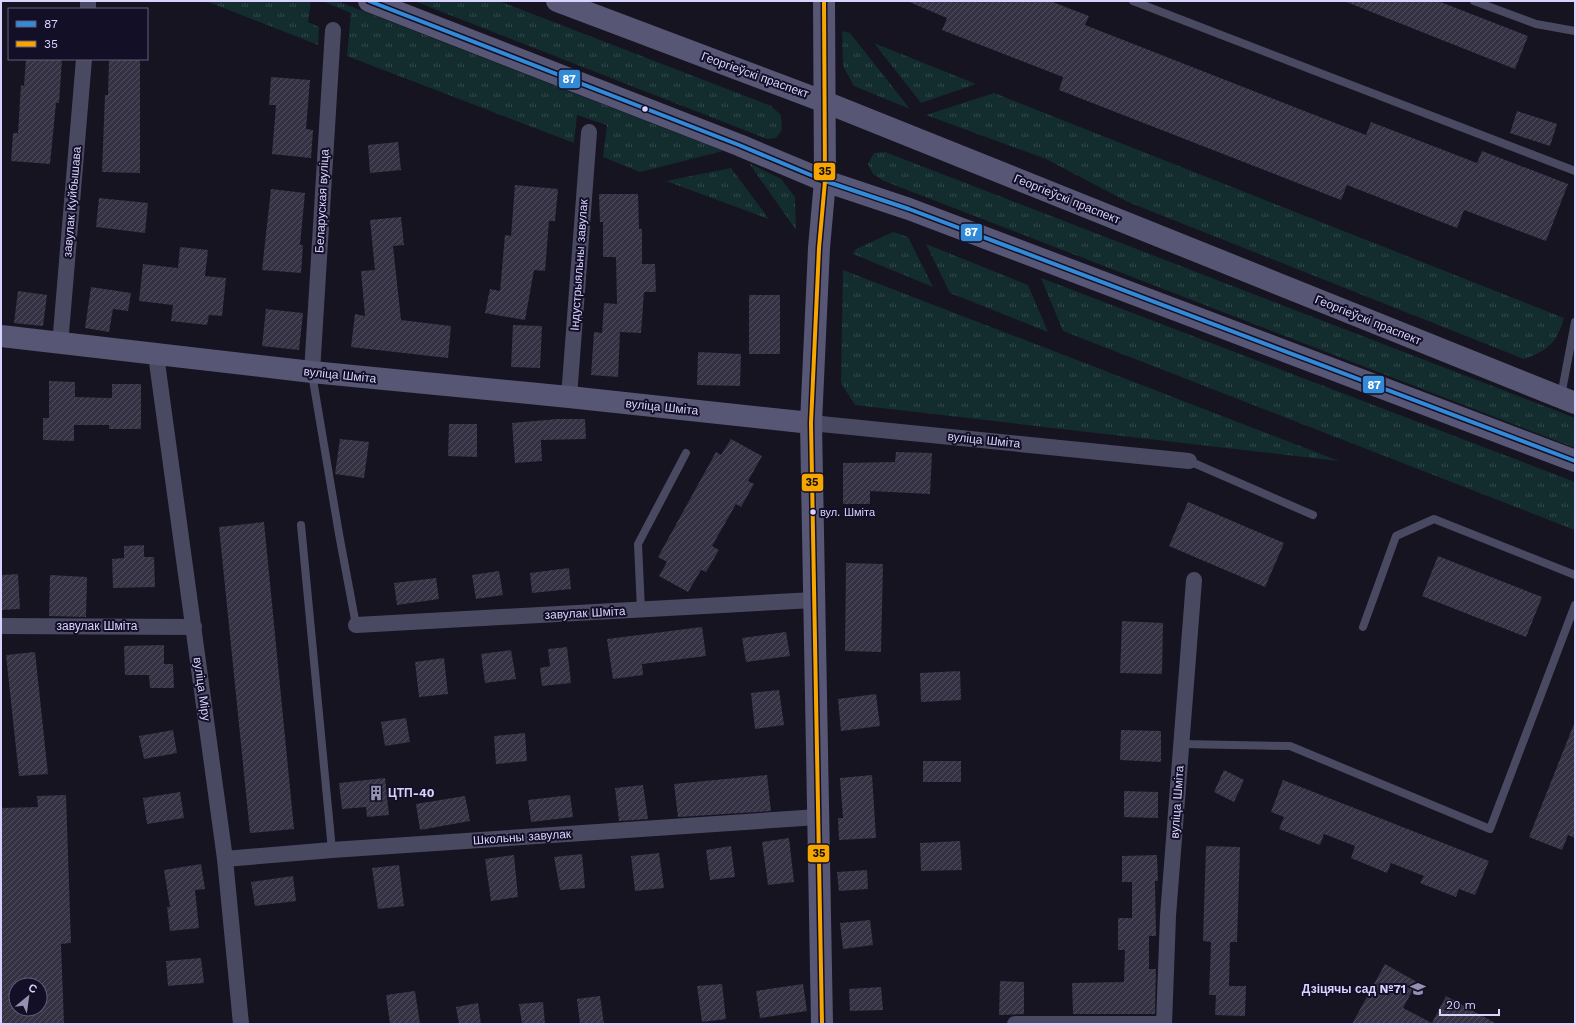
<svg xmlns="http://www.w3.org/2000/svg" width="1576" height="1025" viewBox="0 0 1576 1025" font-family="'Work Sans',sans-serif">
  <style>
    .grass { fill: url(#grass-tufts) }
    .building { fill: url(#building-hatch); fill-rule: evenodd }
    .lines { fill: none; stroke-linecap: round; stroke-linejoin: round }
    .lane { stroke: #4a4962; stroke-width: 8 }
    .street { stroke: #4a4962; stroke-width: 16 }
    .secondary { stroke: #575674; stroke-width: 22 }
    .bus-1-casing { stroke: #130f26; stroke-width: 7 }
    .bus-2-casing { stroke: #130f26; stroke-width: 7 }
    .bus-1 { stroke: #338bd7; stroke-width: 4 }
    .bus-2 { stroke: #f7a600; stroke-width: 4 }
    .bus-dot { fill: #d9d4ff; stroke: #130f26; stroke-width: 1.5 }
    .labels { text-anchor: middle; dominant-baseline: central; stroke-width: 4; stroke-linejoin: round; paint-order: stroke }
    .bus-label { font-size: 11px; fill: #d9d4ff; stroke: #130f26; text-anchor: start }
    .street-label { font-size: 12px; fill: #d9d4ff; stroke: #130f26 }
    .poi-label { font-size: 12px; font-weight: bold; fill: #d9d4ff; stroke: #130f26; text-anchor: start }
    .line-badge { stroke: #130f26; stroke-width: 1.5 }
    .badge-label { font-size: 11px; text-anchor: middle; font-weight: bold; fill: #fff }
    .pale-badge-label { font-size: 11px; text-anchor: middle; font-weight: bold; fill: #111 }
  </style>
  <defs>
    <pattern id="grass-tufts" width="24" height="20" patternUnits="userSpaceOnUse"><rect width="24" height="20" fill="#132c2d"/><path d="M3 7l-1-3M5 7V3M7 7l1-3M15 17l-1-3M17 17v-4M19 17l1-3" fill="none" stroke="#354a4c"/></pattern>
    <pattern id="building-hatch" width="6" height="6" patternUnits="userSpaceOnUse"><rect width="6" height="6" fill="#343243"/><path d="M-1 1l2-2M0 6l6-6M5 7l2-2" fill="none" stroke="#514f5f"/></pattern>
  </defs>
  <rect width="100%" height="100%" fill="#161421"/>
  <!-- grass -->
  <path class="grass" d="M 206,1 L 311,1 L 308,22 L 319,27 L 318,45 Z
    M 322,1 L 337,1 L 723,151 L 640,172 L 603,157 L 607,125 L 577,115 L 574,143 L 347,56 L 351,13 Z
    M 414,1 L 499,1 L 771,106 L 781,115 L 782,130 L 776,138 L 767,139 Z
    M 842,31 L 850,33 L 910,109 L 854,86 L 843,66 Z
    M 874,43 L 976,84 L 921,103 Z
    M 994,93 L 1564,318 C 1557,342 1549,350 1524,359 L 1128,202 L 1046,159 L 926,115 Z
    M 885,152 L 1575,418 L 1575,448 L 884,181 L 873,174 L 868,164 L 874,153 Z
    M 749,163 L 781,179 L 795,197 L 796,230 Z
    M 731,168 L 769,219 L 666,181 Z
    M 893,232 L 908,237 L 933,287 L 853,254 L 856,249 Z
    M 926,244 L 1028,285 L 1048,332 L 950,293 Z
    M 843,270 L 1339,461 L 855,405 L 841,383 Z
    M 1041,278 L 1575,482 L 1575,530 L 1063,331 Z"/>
  <!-- building -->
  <path class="building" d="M 907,1 L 1050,1 L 1089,16 L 1085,25 L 1366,135 L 1371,122 L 1477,163 L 1482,151 L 1568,184 L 1546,241 L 1464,210 L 1457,228 L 1347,185 L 1341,200 L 1059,90 L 1063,77 L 942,30 L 947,18 Z
    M 1344,1 L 1438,1 L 1528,36 L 1515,69 Z
    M 26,59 L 62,59 L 59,103 L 56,103 L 50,164 L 11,161 L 13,133 L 18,133 L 21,85 L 24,86 Z
    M 109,59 L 140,59 L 140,173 L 102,172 L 105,95 L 108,95 Z
    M 271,77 L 310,80 L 306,129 L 313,130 L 311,158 L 272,154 L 276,105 L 269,105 Z
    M 1517,111 L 1557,124 L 1550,146 L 1510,133 Z
    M 398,142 L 401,170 L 370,173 L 368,145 Z
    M 515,185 L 558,189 L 555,221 L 549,221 L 545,271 L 534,270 L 525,320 L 485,313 L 490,289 L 500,291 L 505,235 L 511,236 Z
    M 271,189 L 305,193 L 300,245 L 303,245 L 301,273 L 262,270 Z
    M 599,194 L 638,194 L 639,229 L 642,229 L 642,264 L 655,264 L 656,292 L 644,292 L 641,333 L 620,332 L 618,377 L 591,375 L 594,332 L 602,333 L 604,303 L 617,304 L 616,257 L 603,257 L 603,222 L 600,222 Z
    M 99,198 L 148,203 L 145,233 L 96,227 Z
    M 401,217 L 404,245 L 393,246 L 401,320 L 451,326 L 448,358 L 351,347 L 355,314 L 365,316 L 361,271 L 375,270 L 370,220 Z
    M 180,247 L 208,250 L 205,276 L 226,278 L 222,316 L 209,315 L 207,325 L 171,321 L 173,305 L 139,301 L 143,264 L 178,268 Z
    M 91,287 L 131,293 L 128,311 L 113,309 L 109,332 L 85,328 Z
    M 18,291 L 47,295 L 43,326 L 14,323 Z
    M 749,295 L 780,295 L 780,354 L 749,354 Z
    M 266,309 L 303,313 L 299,350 L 262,346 Z
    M 513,325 L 542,326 L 540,368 L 511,367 Z
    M 698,352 L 741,354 L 740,386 L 697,385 Z
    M 49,381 L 75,382 L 75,397 L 112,398 L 112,384 L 141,384 L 141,429 L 109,429 L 109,425 L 74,425 L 74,441 L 43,440 L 43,418 L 49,418 Z
    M 558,419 L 585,419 L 586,439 L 541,440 L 542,461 L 515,463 L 512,423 Z
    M 449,424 L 477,424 L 477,457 L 448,456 Z
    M 340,439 L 369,442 L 364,478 L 335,474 Z
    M 731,439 L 762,456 L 748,481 L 754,484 L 741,507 L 736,504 L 712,546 L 719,550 L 706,572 L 701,570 L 688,592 L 659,576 L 667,562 L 658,557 L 716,452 L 721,455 Z
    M 896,452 L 932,453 L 930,494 L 870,491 L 870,504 L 843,504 L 843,463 L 895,462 Z
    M 1188,502 L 1284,543 L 1265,587 L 1169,546 Z
    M 264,522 L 294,829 L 250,833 L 219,527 Z
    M 144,545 L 144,557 L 154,557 L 155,587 L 113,588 L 112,559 L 124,558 L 124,546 Z
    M 1438,556 L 1542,597 L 1526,637 L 1422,596 Z
    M 846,563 L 883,564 L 881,652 L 845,651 Z
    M 569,568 L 571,589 L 532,593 L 530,573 Z
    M 499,571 L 503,595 L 476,599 L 472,575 Z
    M 18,574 L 20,609 L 1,610 L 1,575 Z
    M 50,575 L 87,577 L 86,617 L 49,616 Z
    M 436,578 L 439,599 L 397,605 L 394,583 Z
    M 1122,621 L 1163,623 L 1162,674 L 1120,673 Z
    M 702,627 L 706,656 L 642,664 L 643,675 L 613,679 L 607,639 Z
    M 786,632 L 790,656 L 746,662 L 742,638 Z
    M 164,645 L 164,664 L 173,664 L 174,688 L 150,688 L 149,675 L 125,675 L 124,646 Z
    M 567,647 L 571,683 L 542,686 L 540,668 L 550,666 L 548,649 Z
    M 511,650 L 516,679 L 485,683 L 481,654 Z
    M 35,652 L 48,774 L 19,776 L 6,655 Z
    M 444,658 L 448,694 L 419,697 L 415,662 Z
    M 960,671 L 961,700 L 921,702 L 920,673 Z
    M 779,690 L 784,725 L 755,729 L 751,693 Z
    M 876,694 L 880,726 L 841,731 L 838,699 Z
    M 406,718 L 410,742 L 385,746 L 381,722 Z
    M 1574,724 L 1575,838 L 1568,835 L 1562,850 L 1529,837 Z
    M 173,730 L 177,753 L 144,759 L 139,736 Z
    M 1121,730 L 1161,731 L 1161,762 L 1120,760 Z
    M 525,733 L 527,761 L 496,764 L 494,736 Z
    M 923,761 L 961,761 L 961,782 L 923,782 Z
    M 1224,770 L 1244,780 L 1234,802 L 1214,792 Z
    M 767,775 L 771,811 L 678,817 L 674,784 Z
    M 872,775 L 876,838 L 839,840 L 838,818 L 843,818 L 840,778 Z
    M 385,778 L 389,815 L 367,817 L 366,807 L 342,809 L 339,783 Z
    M 1283,780 L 1489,861 L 1475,895 L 1459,889 L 1456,897 L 1420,883 L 1424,876 L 1391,863 L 1387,873 L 1351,858 L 1355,846 L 1324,834 L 1320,845 L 1279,829 L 1284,817 L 1271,812 Z
    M 643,785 L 648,819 L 619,821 L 615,788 Z
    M 1124,791 L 1158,792 L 1158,818 L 1124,817 Z
    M 180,792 L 184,818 L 147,824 L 143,798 Z
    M 66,795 L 71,943 L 61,944 L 64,1024 L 1,1024 L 1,808 L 38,807 L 37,796 ZM 16,985 L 40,985 L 40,1009 L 16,1009 Z
    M 570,795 L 573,817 L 531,822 L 528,800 Z
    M 465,796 L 470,821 L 420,830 L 416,804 Z
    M 789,838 L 794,882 L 768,885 L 762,842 Z
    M 960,841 L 962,870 L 921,871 L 920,843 Z
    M 731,846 L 735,877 L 710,880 L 706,850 Z
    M 1206,846 L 1240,847 L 1237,942 L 1230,942 L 1229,986 L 1246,986 L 1245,1016 L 1215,1015 L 1216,995 L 1209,995 L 1211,942 L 1203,941 Z
    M 659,853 L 664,888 L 635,891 L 631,856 Z
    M 582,854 L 585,888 L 560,890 L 554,857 Z
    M 514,855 L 518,897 L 491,901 L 485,859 Z
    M 1157,855 L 1158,881 L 1155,881 L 1156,936 L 1149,936 L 1149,969 L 1156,969 L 1155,1014 L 1073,1014 L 1072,983 L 1124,982 L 1125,950 L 1118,950 L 1118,918 L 1132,918 L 1132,882 L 1122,882 L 1122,856 Z
    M 201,864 L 205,889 L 195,890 L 199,928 L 170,931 L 167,907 L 170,907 L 164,870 Z
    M 399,865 L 404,906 L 378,909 L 372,868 Z
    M 867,870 L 868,889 L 839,891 L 837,872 Z
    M 293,876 L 296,901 L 255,906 L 251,882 Z
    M 870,920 L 873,945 L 843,949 L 840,923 Z
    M 201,958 L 204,983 L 168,986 L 166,961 Z
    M 1385,964 L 1417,982 L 1403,1008 L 1432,1023 L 1446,996 L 1497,1024 L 1352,1024 Z
    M 1000,981 L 1024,982 L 1024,1014 L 999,1015 Z
    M 722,984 L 726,1019 L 702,1022 L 697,986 Z
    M 803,984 L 807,1011 L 760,1018 L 756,991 Z
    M 881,987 L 883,1010 L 850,1011 L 849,989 Z
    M 415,991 L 420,1024 L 390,1024 L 386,995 Z
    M 600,996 L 604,1024 L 580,1024 L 577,999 Z
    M 543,1002 L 545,1024 L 522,1024 L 519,1004 Z
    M 478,1003 L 481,1024 L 459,1024 L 456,1007 Z"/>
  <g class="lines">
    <!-- lane -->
    <path class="lane" d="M 1133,1 L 1575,171
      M 1474,1 L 1536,24 L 1575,31
      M 312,374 L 339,534 L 356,625
      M 1561,396 L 1575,322
      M 1189,461 L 1313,515
      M 301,525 L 332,850
      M 641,610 L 638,544 L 686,453
      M 1363,627 L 1396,536 L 1434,519 L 1575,575
      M 1181,744 L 1290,746 L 1490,829 L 1575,605"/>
    <!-- street -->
    <path class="street" d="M 88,9 L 88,1
      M 60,345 L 84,59
      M 156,355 L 225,859 L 241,1024
      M 312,372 L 333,30
      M 569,397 L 589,132
      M 811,423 L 1189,461
      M 356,625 L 814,600
      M 1,626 L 194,627
      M 225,859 L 332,850 L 818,817
      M 1015,1024 L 1164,1024 L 1168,916 L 1194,580"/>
    <!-- secondary -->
    <path class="secondary" d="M 369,1 L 739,145 L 825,181 L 909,209 L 1575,461
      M 557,1 L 825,102 L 1575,403
      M 1,336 L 312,372 L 569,397 L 811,423
      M 822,1024 L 811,423 L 819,248 L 825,181 L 824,1"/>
    <!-- bus-1 casing -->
    <g class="bus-1-casing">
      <path id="bus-1" d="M 369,1 L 739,145 L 825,181 L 909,209 L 1575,461"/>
    </g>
    <!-- bus-2 casing -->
    <g class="bus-2-casing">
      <path id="bus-2" d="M 822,1024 L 811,423 L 819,248 L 825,181 L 824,1"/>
    </g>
    <!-- bus-1 -->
    <use href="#bus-1" class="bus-1"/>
    <!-- bus-2 -->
    <use href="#bus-2" class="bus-2"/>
  </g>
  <!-- icons -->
  <defs>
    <g id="building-bare" transform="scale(1.2)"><path d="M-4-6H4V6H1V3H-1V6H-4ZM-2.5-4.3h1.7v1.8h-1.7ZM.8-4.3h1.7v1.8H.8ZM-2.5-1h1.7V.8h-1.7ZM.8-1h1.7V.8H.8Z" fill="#9591b1" stroke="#130f26" stroke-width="2.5" paint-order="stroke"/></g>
    <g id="school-bare" transform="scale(1.2)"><path d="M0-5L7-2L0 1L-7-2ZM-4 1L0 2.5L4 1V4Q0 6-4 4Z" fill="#9591b1" stroke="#130f26" stroke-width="2.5" paint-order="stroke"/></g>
  </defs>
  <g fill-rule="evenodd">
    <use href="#building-bare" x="376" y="793"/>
    <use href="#school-bare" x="1418" y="989"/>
  </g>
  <!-- markers -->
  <g class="bus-dot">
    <circle cx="645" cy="109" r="3.5"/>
    <circle cx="813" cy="512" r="3.5"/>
  </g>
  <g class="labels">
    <!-- bus labels -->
    <g class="bus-label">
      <text x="820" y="512">вул. Шміта</text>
    </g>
    <!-- street labels -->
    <g class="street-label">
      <text transform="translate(755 75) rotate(20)">Георгіеўскі праспект</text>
      <text transform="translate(1067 199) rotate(22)">Георгіеўскі праспект</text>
      <text transform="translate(322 201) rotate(-87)">Беларуская вуліца</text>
      <text transform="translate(72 202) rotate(-85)">завулак Куйбышава</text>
      <text transform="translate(579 265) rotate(-86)">Індустрыяльны завулак</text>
      <text transform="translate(1368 320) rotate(22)">Георгіеўскі праспект</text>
      <text transform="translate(340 375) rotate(6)">вуліца Шміта</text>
      <text transform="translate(662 407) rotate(6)">вуліца Шміта</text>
      <text transform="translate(984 440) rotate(6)">вуліца Шміта</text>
      <text transform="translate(585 613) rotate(-3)">завулак Шміта</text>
      <text x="97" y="626">завулак Шміта</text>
      <text transform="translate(202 689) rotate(82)">вуліца Міру</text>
      <text transform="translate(1177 802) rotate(-86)">вуліца Шміта</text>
      <text transform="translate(522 837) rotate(-4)">Школьны завулак</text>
    </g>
    <!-- poi labels -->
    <g class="poi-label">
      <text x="388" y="793">ЦТП-40</text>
      <text x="1406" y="989" text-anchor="end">Дзіцячы сад №71</text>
    </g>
  </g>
  <g class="line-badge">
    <rect x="558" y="69" width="23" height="20" rx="4" fill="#338bd7"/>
    <rect x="813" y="162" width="23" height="19" rx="4" fill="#f7a600"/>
    <rect x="960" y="223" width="23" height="19" rx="4" fill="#338bd7"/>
    <rect x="1362" y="375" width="23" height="19" rx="4" fill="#338bd7"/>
    <rect x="801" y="473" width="23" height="19" rx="4" fill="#f7a600"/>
    <rect x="807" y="844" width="23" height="19" rx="4" fill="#f7a600"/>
  </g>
  <g class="badge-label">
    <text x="569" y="83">87</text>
    <text x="971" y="236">87</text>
    <text x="1374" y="389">87</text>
  </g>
  <g class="pale-badge-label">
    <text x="825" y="175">35</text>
    <text x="812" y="486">35</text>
    <text x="819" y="857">35</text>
  </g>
  <!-- border -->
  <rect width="1576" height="1025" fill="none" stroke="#d9d4ff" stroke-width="4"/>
  <!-- legend -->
  <rect x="8" y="8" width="140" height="52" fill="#130f26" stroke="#625e7d"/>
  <rect x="16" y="21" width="20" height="6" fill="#338bd7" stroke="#625e7d"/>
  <text x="44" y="28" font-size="12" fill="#d9d4ff">87</text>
  <rect x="16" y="41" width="20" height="6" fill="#f7a600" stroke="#625e7d"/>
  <text x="44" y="48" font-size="12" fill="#d9d4ff">35</text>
  <!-- north arrow -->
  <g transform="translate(28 997) rotate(29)"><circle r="19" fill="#130f26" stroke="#625e7d"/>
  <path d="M0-3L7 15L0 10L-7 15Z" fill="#9591b1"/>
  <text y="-6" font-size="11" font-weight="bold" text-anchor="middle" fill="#d9d4ff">С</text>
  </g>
  <!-- scale -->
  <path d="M1440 1009v6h59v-6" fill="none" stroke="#d9d4ff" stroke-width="2"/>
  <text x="1446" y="1009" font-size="12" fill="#d9d4ff" stroke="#130f26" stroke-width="3" paint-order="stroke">20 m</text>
</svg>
